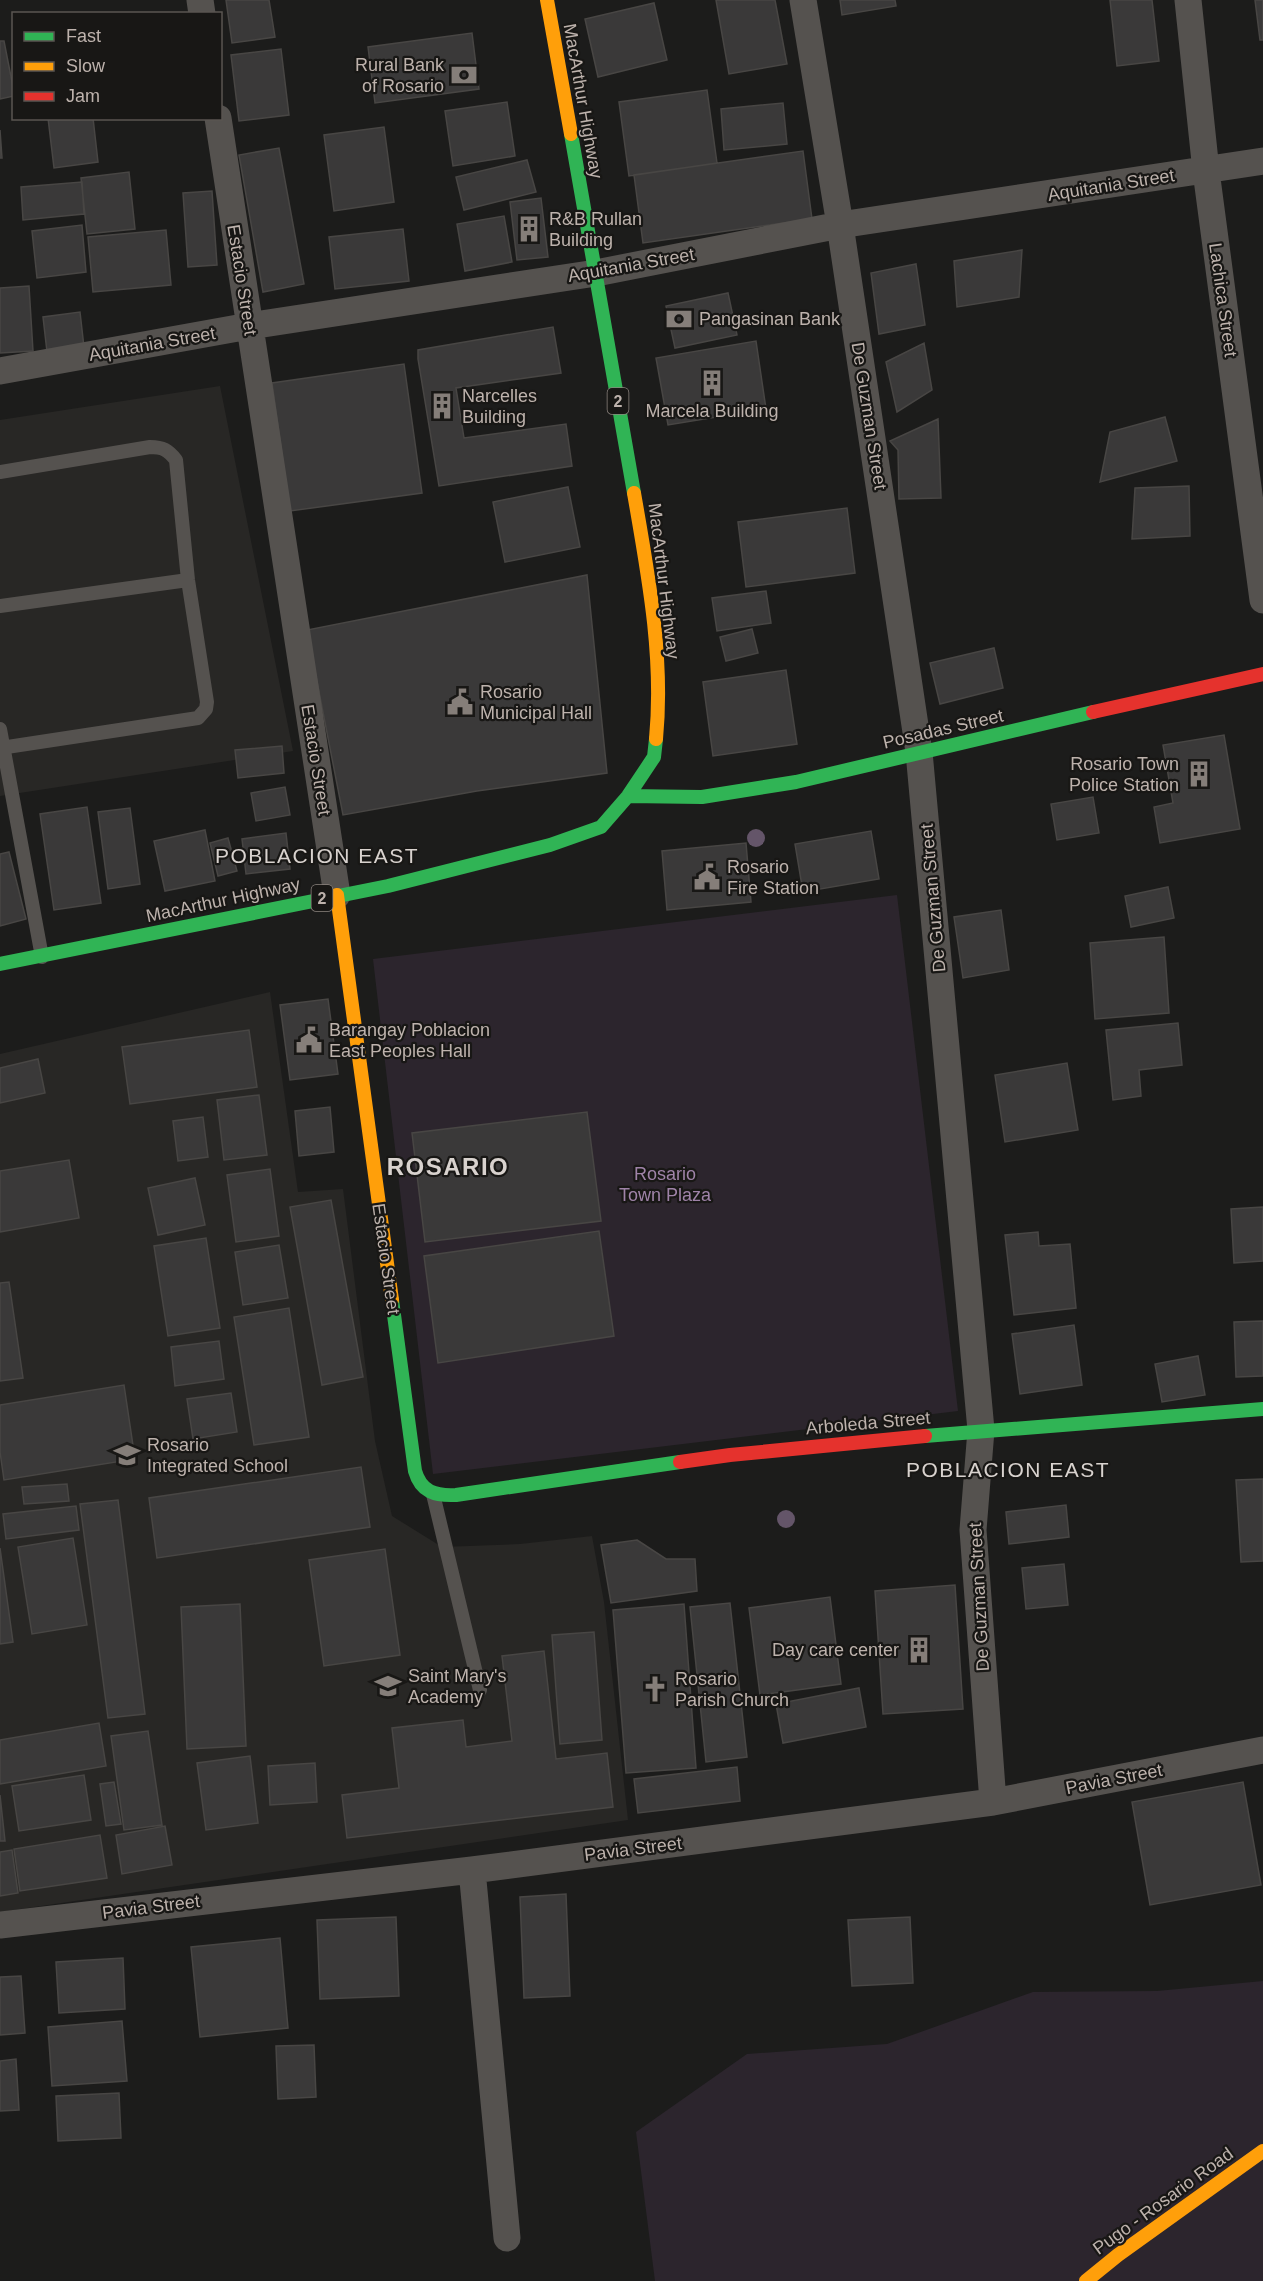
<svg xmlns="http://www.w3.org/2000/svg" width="1263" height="2281" viewBox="0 0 1263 2281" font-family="Helvetica,sans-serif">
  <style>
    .built { fill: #282725 }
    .green { fill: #2c252d }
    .building { fill: #3a3939; stroke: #484644; stroke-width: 1.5 }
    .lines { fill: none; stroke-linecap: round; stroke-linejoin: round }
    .lane { stroke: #55524f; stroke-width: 14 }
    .street { stroke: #55524f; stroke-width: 27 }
    .fast { stroke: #30b455; stroke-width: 14 }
    .slow { stroke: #ff9f0a; stroke-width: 14 }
    .jam { stroke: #e5322d; stroke-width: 14 }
    .tree { fill: #645569 }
    .labels { text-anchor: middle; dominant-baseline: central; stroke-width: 4.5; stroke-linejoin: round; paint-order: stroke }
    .shield { fill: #181715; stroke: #8c847f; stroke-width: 1.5 }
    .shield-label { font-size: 16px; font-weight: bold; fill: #bdb2ac }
    .poi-label { font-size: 18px; fill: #bdb2ac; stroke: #181715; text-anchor: start }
    .street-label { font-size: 18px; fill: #bdb2ac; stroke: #181715 }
    .park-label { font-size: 18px; fill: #9f83a8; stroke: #181715 }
    .quarter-label { font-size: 21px; letter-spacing: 1.5px; fill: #d8d2ce; stroke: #181715 }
    .district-label { font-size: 24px; font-weight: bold; letter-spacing: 1.5px; fill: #d8d2ce; stroke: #181715 }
  </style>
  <rect width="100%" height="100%" fill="#1c1c1b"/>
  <!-- built -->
  <path class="built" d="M 220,386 L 293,751 L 0,796 L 0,420 Z
    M 270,992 L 298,1192 L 343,1189 L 375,1441 L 392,1516 L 442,1547 L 520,1544 L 592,1536 L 604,1602 L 628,1820 L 0,1912 L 0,1054 Z"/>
  <!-- green -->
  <path class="green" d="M 897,895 L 958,1411 L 433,1474 L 373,959 Z
    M 1263,1981 L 1263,2281 L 655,2281 L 636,2132 L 747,2054 L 887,2044 L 1033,1992 L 1157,1991 Z"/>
  <!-- building -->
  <path class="building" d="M 226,0 L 269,0 L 275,37 L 232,43 Z
    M 716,0 L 775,0 L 787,64 L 729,74 Z
    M 840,0 L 895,0 L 896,6 L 842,15 Z
    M 1110,0 L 1152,0 L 1159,61 L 1117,66 Z
    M 1255,0 L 1263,0 L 1263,40 L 1260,40 Z
    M 654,3 L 667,60 L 598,77 L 585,19 Z
    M 472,33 L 479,89 L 375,103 L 368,47 Z
    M 0,41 L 4,41 L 14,92 L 14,96 L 0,99 Z
    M 281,49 L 289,115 L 239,121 L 231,55 Z
    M 707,90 L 717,163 L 629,176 L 619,102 Z
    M 507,102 L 515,156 L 453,166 L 445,111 Z
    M 783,103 L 787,144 L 724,150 L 721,109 Z
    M 48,118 L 93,118 L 98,162 L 54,168 Z
    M 384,127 L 394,202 L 334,211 L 324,135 Z
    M 0,130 L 2,158 L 0,158 Z
    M 279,148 L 304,284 L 263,292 L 239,155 Z
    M 803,151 L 812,219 L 643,243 L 634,175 Z
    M 527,160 L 536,192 L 464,210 L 456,177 Z
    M 129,172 L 135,229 L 87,234 L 81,178 Z
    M 82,182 L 84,214 L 23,220 L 21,187 Z
    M 212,191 L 217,265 L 188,267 L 183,193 Z
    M 541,198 L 548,257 L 517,260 L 510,202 Z
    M 504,216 L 512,262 L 465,271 L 457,224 Z
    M 82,225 L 86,272 L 37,278 L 32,231 Z
    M 403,229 L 409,281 L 335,289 L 329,237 Z
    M 166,230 L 171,285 L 93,292 L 88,237 Z
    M 1022,250 L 1019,297 L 957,307 L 954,261 Z
    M 916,264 L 925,325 L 879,334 L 871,273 Z
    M 29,286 L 33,351 L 0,353 L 0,288 Z
    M 728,293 L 737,335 L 675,348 L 666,306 Z
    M 80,312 L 84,347 L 47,352 L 43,317 Z
    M 553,327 L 561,373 L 456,388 L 464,438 L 566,424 L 572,466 L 439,486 L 418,359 L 418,350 Z
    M 756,341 L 766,409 L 668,425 L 656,358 Z
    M 924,343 L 932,390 L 897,412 L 886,362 Z
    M 404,364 L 422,493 L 290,511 L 272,383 Z
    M 1165,417 L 1177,461 L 1100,482 L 1110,432 Z
    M 938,419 L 941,498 L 899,499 L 898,450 L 890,441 Z
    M 1189,486 L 1190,536 L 1132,539 L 1135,488 Z
    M 568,487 L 580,547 L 505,562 L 493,502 Z
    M 847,508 L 855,573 L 746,587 L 738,522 Z
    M 587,575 L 607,773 L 477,791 L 343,815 L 307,630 Z
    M 766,591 L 771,623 L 717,631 L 712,598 Z
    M 752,629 L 758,653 L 726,661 L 720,637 Z
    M 994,648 L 1003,688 L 940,704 L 930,663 Z
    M 786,670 L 797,744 L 713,756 L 703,682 Z
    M 1224,735 L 1240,829 L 1160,843 L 1154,807 L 1173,803 L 1163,745 Z
    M 282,746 L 284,773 L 238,778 L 235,750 Z
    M 285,787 L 290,815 L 256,821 L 251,793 Z
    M 1093,797 L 1099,833 L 1057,840 L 1051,804 Z
    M 87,807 L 101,903 L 54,910 L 40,814 Z
    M 130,808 L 140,884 L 108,889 L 98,812 Z
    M 205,830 L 215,881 L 165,891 L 154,841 Z
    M 871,831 L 879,879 L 803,892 L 795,844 Z
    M 286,833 L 290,869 L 246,874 L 242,839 Z
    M 228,838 L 237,871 L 218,876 L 210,843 Z
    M 746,843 L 751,902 L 667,910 L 662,851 Z
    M 9,852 L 26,919 L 0,926 L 0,854 Z
    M 1168,887 L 1174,918 L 1131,927 L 1125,896 Z
    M 1001,910 L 1009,970 L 963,978 L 954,917 Z
    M 1164,937 L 1169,1013 L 1095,1019 L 1090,943 Z
    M 328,999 L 338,1074 L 290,1080 L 280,1005 Z
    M 1178,1023 L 1182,1065 L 1139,1070 L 1141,1096 L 1113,1100 L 1106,1030 Z
    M 249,1030 L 257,1087 L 130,1104 L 122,1047 Z
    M 38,1059 L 45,1093 L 0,1103 L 0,1068 Z
    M 1067,1063 L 1078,1130 L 1005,1142 L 995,1075 Z
    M 259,1095 L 267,1155 L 224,1160 L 217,1100 Z
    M 330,1107 L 334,1152 L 299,1156 L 295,1111 Z
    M 587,1112 L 601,1221 L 425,1242 L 412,1133 Z
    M 203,1117 L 208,1157 L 178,1161 L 173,1121 Z
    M 69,1160 L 79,1218 L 0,1232 L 0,1171 Z
    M 270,1169 L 279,1236 L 236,1242 L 227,1175 Z
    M 195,1178 L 205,1225 L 158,1235 L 148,1188 Z
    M 331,1200 L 363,1377 L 322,1385 L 290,1207 Z
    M 1263,1207 L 1263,1261 L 1234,1263 L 1231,1209 Z
    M 599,1231 L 614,1336 L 438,1363 L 424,1256 Z
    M 1038,1232 L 1039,1246 L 1070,1244 L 1076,1308 L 1014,1315 L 1005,1235 Z
    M 206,1238 L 220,1328 L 168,1336 L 154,1246 Z
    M 279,1245 L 288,1298 L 243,1305 L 235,1252 Z
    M 9,1282 L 23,1378 L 0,1381 L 0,1283 Z
    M 289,1308 L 309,1437 L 254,1445 L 234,1317 Z
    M 1263,1321 L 1263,1376 L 1236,1377 L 1234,1322 Z
    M 1074,1325 L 1082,1385 L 1020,1394 L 1012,1334 Z
    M 219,1341 L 224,1379 L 175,1386 L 171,1347 Z
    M 1198,1356 L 1205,1395 L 1162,1402 L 1155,1364 Z
    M 124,1385 L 135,1459 L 4,1480 L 0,1452 L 0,1405 Z
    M 231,1393 L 237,1432 L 193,1439 L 187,1399 Z
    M 361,1467 L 370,1527 L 157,1558 L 149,1498 Z
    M 1263,1479 L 1263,1561 L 1241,1562 L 1236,1480 Z
    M 67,1484 L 69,1501 L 24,1504 L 22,1487 Z
    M 118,1500 L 145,1714 L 108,1718 L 80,1504 Z
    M 1066,1505 L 1069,1537 L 1009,1544 L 1006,1512 Z
    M 76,1506 L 79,1530 L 6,1539 L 3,1514 Z
    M 73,1538 L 87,1625 L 32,1634 L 18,1547 Z
    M 637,1540 L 666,1559 L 695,1559 L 697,1591 L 611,1603 L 601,1545 Z
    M 0,1548 L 13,1642 L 0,1644 Z
    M 385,1549 L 400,1655 L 324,1666 L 309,1560 Z
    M 1064,1564 L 1068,1605 L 1026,1609 L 1022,1568 Z
    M 955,1585 L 963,1709 L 883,1714 L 875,1591 Z
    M 830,1597 L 841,1684 L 760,1695 L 749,1608 Z
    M 730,1603 L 747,1757 L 706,1762 L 690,1607 Z
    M 240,1604 L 246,1746 L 187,1749 L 181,1607 Z
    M 684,1604 L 696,1768 L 626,1773 L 613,1610 Z
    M 594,1632 L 602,1740 L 560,1744 L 552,1635 Z
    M 544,1651 L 556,1759 L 607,1753 L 613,1807 L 347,1838 L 342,1795 L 399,1788 L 392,1728 L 463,1720 L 466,1747 L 512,1741 L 502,1656 Z
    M 859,1688 L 866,1727 L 783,1743 L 776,1704 Z
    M 99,1723 L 106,1766 L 0,1784 L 0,1740 Z
    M 148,1731 L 162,1825 L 124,1830 L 111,1736 Z
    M 250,1756 L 258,1823 L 206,1830 L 197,1763 Z
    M 315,1763 L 317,1802 L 270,1805 L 268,1766 Z
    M 737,1767 L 740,1801 L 638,1813 L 634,1779 Z
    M 84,1775 L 91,1820 L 19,1831 L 12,1786 Z
    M 114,1782 L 121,1824 L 106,1826 L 100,1784 Z
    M 1243,1782 L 1261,1885 L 1150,1905 L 1132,1802 Z
    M 0,1795 L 5,1841 L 0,1841 Z
    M 165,1826 L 172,1865 L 122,1874 L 116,1835 Z
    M 100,1835 L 107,1878 L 20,1891 L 14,1849 Z
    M 12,1850 L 18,1893 L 0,1896 L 0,1852 Z
    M 566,1894 L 570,1996 L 524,1998 L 520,1897 Z
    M 396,1917 L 399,1996 L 320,1999 L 317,1920 Z
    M 910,1917 L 913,1983 L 852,1986 L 848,1920 Z
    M 280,1938 L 288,2028 L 200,2037 L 191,1947 Z
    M 123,1958 L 125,2009 L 59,2013 L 56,1962 Z
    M 21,1976 L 25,2033 L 0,2035 L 0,1977 Z
    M 122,2021 L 127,2081 L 52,2086 L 48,2027 Z
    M 314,2045 L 316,2097 L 278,2099 L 276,2046 Z
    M 16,2059 L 19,2110 L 0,2111 L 0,2061 Z
    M 119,2093 L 121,2138 L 58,2141 L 56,2096 Z"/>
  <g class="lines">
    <!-- lane -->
    <path class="lane" d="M 0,472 L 150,447 C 163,447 168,450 176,460 L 188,580 L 207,702 L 206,709 L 198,718 L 0,748
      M 0,606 L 188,580
      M 0,729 L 42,957
      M 433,1494 L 480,1690"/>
    <!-- street -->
    <path class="street" d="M 200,0 L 202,14
      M 803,0 L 840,225 L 919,752 L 981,1430 L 973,1530 L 993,1802
      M 1188,0 L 1206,171 L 1263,600
      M 218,118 L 337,895
      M 0,371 L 249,326 L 596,273 L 840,225 L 1263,161
      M 472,1870 L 507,2238
      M 0,1925 L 472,1870 L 993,1802 L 1263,1750"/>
    <!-- fast -->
    <path class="fast" d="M 571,134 L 634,493
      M 628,796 L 702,797 L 796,782 L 1093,712
      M 0,964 L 388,886 L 550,845 L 601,827 L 628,796 L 654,757 L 656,739
      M 392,1300 L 415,1471 C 421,1492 435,1496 456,1495 L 680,1462
      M 925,1436 L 1263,1409"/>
    <!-- slow -->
    <path class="slow" d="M 547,0 L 571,134
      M 634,493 C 648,574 664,657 656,739
      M 337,895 L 392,1300
      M 1086,2281 L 1118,2255 L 1263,2151"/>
    <!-- jam -->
    <path class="jam" d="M 1093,712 L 1263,674
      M 680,1462 L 730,1455 L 925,1436"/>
  </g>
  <!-- trees -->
  <g class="tree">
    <circle cx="756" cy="838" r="9"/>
    <circle cx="786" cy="1519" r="9"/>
  </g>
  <!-- icons -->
  <defs>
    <g id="bank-bare" transform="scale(2.07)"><path d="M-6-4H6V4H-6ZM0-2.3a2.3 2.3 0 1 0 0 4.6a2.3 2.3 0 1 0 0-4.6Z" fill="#857e79" stroke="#181715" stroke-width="2.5" paint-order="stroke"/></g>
    <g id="building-bare" transform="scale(2.07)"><path d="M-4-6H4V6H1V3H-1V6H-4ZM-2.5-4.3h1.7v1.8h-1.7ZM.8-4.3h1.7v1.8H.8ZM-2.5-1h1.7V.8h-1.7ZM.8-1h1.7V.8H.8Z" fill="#857e79" stroke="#181715" stroke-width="2.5" paint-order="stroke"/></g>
    <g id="civic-bare" transform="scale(2.07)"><path d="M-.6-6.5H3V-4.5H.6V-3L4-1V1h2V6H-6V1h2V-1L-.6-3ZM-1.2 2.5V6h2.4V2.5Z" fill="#857e79" stroke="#181715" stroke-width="2.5" paint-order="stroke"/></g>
    <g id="school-bare" transform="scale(2.07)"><path d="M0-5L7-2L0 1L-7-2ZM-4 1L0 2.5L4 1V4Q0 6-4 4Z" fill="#857e79" stroke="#181715" stroke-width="2.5" paint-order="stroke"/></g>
    <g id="church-bare" transform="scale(2.07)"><path d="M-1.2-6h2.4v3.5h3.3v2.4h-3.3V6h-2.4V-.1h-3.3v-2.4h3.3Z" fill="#857e79" stroke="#181715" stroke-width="2.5" paint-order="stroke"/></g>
  </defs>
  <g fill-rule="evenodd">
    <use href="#bank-bare" x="464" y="75"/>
    <use href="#building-bare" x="529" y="229"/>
    <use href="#bank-bare" x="679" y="319"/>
    <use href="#building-bare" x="712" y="383"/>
    <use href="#building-bare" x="442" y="406"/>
    <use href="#civic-bare" x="460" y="702"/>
    <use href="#building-bare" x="1199" y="774"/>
    <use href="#civic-bare" x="707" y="877"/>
    <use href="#civic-bare" x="309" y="1040"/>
    <use href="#school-bare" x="127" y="1455"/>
    <use href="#building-bare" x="919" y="1650"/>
    <use href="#school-bare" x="388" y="1686"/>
    <use href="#church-bare" x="655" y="1689"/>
  </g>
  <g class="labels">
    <!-- shield labels -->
    <g class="shield">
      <rect x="607.5" y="388" width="21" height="26" rx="4.5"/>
      <rect x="311.5" y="885" width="21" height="26" rx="4.5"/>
    </g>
    <g class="shield-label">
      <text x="618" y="401">2</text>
      <text x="322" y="898">2</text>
    </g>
    <!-- poi labels -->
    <g class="poi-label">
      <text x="444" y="65" text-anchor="end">Rural Bank<tspan x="444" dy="21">of Rosario</tspan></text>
      <text x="549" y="219">R&amp;B Rullan<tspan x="549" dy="21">Building</tspan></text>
      <text x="699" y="319">Pangasinan Bank</text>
      <text x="462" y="396">Narcelles<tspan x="462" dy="21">Building</tspan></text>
      <text x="712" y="411" text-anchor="middle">Marcela Building</text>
      <text x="480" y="692">Rosario<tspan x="480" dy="21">Municipal Hall</tspan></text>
      <text x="1179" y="764" text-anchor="end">Rosario Town<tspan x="1179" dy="21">Police Station</tspan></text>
      <text x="727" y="867">Rosario<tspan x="727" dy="21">Fire Station</tspan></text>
      <text x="329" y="1030">Barangay Poblacion<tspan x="329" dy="21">East Peoples Hall</tspan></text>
      <text x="147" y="1445">Rosario<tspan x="147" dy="21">Integrated School</tspan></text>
      <text x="899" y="1650" text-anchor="end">Day care center</text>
      <text x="408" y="1676">Saint Mary's<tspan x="408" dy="21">Academy</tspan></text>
      <text x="675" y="1679">Rosario<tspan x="675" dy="21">Parish Church</tspan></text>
    </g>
    <!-- street labels -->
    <g class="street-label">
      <text transform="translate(583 101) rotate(80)">MacArthur Highway</text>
      <text transform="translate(1111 185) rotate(-9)">Aquitania Street</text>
      <text transform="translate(631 265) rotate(-10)">Aquitania Street</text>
      <text transform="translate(242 280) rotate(81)">Estacio Street</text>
      <text transform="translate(1223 300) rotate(82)">Lachica Street</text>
      <text transform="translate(152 344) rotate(-10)">Aquitania Street</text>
      <text transform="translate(869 416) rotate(81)">De Guzman Street</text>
      <text transform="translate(664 581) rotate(83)">MacArthur Highway</text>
      <text transform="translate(943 729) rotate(-13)">Posadas Street</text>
      <text transform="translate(316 760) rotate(81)">Estacio Street</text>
      <text transform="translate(933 898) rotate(-95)">De Guzman Street</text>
      <text transform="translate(223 900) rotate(-12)">MacArthur Highway</text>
      <text transform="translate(386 1259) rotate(82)">Estacio Street</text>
      <text transform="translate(868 1423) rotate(-5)">Arboleda Street</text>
      <text transform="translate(979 1597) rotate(-93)">De Guzman Street</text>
      <text transform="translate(1114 1779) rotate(-11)">Pavia Street</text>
      <text transform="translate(633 1849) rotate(-7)">Pavia Street</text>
      <text transform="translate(151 1907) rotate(-7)">Pavia Street</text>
      <text transform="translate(1163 2201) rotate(-36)">Pugo - Rosario Road</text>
    </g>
    <!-- park labels -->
    <g class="park-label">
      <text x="665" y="1174">Rosario<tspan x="665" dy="21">Town Plaza</tspan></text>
    </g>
    <!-- quarter labels -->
    <g class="quarter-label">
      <text x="317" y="855">POBLACION EAST</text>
      <text x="1008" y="1469">POBLACION EAST</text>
    </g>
    <!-- district labels -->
    <g class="district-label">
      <text x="448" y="1166">ROSARIO</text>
    </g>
  </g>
  <!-- legend -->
  <rect x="12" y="12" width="210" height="108" fill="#181715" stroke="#5a5551" stroke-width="1.5"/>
  <rect x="24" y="32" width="30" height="9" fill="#30b455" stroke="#5a5551" stroke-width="1.5"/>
  <text x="66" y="42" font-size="18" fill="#bdb2ac">Fast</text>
  <rect x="24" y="62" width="30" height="9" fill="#ff9f0a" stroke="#5a5551" stroke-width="1.5"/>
  <text x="66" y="72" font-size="18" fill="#bdb2ac">Slow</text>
  <rect x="24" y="92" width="30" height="9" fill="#e5322d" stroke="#5a5551" stroke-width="1.5"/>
  <text x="66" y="102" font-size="18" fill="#bdb2ac">Jam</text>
</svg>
